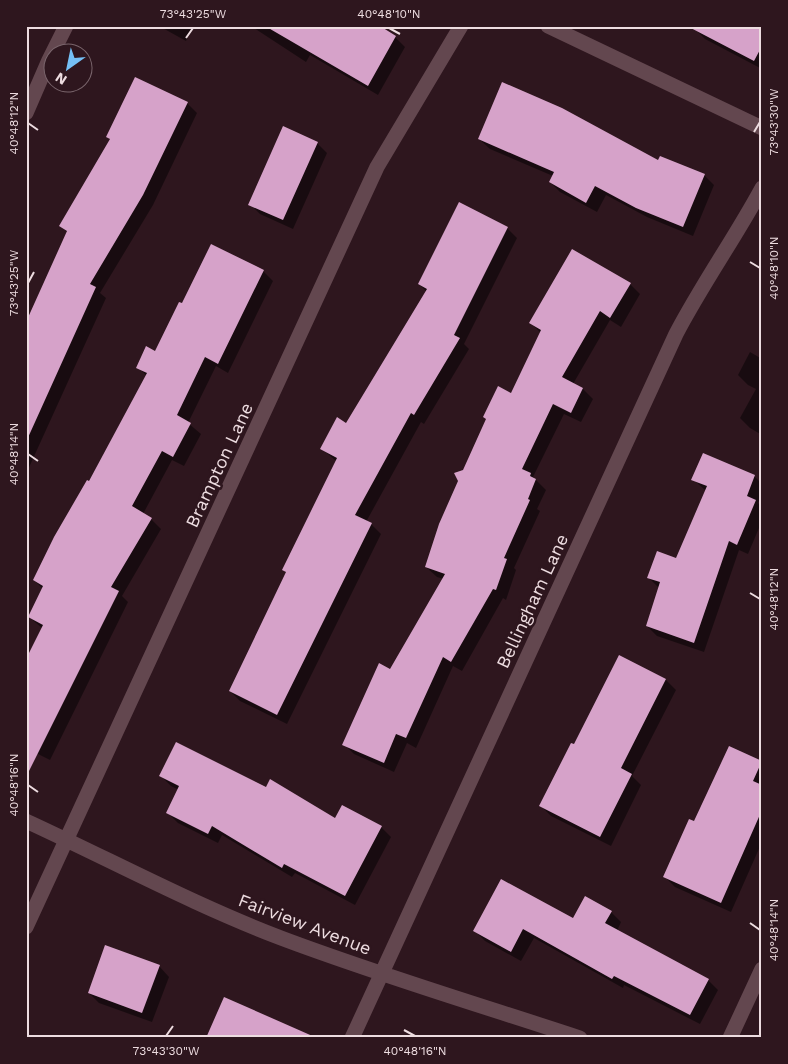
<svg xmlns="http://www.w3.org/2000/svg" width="788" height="1064" viewBox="0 0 788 1064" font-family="'Work Sans',sans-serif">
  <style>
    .shadow { fill: #0007 }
    .building { fill: #d6a2c9 }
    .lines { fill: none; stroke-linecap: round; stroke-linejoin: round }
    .minor { stroke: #63474f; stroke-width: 15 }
    .ticks { fill: none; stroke: #eddce0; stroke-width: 2 }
    .labels { text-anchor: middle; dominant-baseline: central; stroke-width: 5; stroke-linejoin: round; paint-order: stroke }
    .street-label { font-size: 18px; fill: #eddce0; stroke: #2e161e }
    .neatline { fill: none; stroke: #eddce0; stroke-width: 2 }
    .ticks-label { font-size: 12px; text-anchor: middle; fill: #eddce0 }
  </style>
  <rect width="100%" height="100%" fill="#2e161e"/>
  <!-- shadow -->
  <path class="shadow" d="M 159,26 L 193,26 L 186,41 Z
    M 251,26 L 339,26 L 395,37 L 405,47 L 378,95 L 310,55 L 306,62 Z
    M 762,26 L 762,69 L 705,39 L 695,29 Z
    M 187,103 L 197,113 L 153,205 L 100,293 L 106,298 L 26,474 L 26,324 L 68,233 L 60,225 L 111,140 L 108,137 Z
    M 479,139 L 659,162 L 704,175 L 714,185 L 693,236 L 647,217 L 606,195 L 597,212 L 560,192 L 550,182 L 553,176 L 490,149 Z
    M 317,143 L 327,153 L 293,229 L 260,214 L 250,204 Z
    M 507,228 L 517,238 L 464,344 L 469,349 L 424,424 L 421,422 L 366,522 L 371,524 L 381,534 L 287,724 L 240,701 L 230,691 L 287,573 L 284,570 L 336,461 L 321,448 L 346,424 L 427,292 L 419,284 Z
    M 263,271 L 273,281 L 228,373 L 216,366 L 188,423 L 201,434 L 184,466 L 172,460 L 143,514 L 151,519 L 161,529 L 122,596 L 128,602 L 50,760 L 26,748 L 42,628 L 29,617 L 43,589 L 34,580 L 147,376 L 138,367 L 156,352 L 182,304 Z
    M 630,284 L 640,294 L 621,327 L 610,320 L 573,384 L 583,389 L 593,399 L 581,422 L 564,414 L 533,477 L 546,490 L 537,509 L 540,511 L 514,568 L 516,570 L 506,600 L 503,598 L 462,671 L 453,666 L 416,748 L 407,743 L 394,772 L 354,754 L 344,744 L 391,670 L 444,579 L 437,577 L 426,567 L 464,471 L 511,395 L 541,333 L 531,323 Z
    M 750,352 L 762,359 L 762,435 L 750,428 L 740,418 L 756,389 L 748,385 L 738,375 Z
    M 703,454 L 755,477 L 762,484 L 762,493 L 758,503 L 762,507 L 762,521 L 748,554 L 739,550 L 704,652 L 657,636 L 647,626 L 659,588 L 649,578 L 676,560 L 706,491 L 693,479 Z
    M 619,657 L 666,680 L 676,690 L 632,776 L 641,785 L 611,846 L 551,816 L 541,806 L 574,746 Z
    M 761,763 L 762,842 L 731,912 L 675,887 L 665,877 L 694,823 Z
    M 161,776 L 267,788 L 336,820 L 381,827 L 391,837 L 355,905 L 295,873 L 292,877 L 222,835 L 218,843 L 178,823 L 168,813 L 179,790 L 171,786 Z
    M 586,898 L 611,912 L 621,922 L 617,931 L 708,980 L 718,990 L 700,1024 L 624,985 L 623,988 L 534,938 L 521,961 L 485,941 L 475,931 L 574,919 Z
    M 159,966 L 169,977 L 152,1022 L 99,1003 L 89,993 Z"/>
  <!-- building -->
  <path class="building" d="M 265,26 L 380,26 L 396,36 L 368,86 Z
    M 687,26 L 762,26 L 762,46 L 754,61 Z
    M 135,77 L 188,102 L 143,195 L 90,284 L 96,287 L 26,442 L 26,322 L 67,231 L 59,226 L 110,139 L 106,137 Z
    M 502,82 L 562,108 L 658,160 L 660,156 L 705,174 L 683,227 L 636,208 L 595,186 L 586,203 L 549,182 L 554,172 L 478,139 Z
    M 283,126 L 318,142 L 283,220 L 248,205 Z
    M 459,202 L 508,227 L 454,335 L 460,338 L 414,415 L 411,413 L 355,515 L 372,523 L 277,715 L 229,691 L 286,572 L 282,570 L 337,458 L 320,449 L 337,417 L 346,423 L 427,289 L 418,284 Z
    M 211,244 L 264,270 L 218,364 L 205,357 L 177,415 L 191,423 L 173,457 L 162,451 L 132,506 L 152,518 L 111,587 L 119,591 L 26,777 L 26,659 L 43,625 L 28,617 L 43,586 L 33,580 L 54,537 L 87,480 L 89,481 L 147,373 L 136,368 L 146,346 L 155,351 L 179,302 L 182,303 Z
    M 572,249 L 631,283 L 610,318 L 600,311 L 562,377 L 583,388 L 571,413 L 553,404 L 522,469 L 531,473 L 530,476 L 536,479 L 528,499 L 530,500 L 504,558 L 507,559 L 496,590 L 493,589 L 451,662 L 443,657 L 406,738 L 396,734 L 384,763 L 342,745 L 379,663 L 390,669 L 445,574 L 425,567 L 439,524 L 458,481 L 454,473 L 463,470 L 486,419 L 483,417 L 498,386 L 511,393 L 541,330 L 529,323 Z
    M 703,453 L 755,475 L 747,496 L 756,500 L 737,545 L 729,541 L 694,643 L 646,626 L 660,582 L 647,578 L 657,551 L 676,558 L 707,486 L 691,480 Z
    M 619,655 L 666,679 L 621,768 L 632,774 L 600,837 L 539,806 L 571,743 L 574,744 Z
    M 176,742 L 266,787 L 270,779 L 335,818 L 342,805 L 382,826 L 345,896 L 284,864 L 282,868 L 212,826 L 208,834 L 166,813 L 179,786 L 159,776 Z
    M 729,746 L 762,761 L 753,781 L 762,785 L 762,810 L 721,903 L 663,877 L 689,819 L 694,821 Z
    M 501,879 L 573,918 L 585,896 L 612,911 L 605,923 L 709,979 L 690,1015 L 614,976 L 612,979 L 523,929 L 511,952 L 473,931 Z
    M 105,945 L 160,965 L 142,1013 L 88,993 Z
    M 224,997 L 317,1038 L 206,1038 Z"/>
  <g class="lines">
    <!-- minor -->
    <path class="minor" d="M 548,26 L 762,128
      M 26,113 L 49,60 L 66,26
      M 26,821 C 111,860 194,905 281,938 C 379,975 480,1005 580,1038
      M 26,927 L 377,167 L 461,26
      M 352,1038 L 676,334 C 702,284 735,238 762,188
      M 730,1038 L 762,969"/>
  </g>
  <!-- ticks -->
  <path class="ticks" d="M 389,28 L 400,34M 186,38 L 193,28M 28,123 L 38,130M 754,132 L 760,122M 750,262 L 760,268M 28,283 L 34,272M 28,454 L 38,461M 750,593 L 760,599M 28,785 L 38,792M 750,923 L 760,930M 404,1030 L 415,1036M 166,1036 L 173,1026"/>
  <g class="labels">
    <!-- street labels -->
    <g class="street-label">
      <text transform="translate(219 465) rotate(-65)">Brampton Lane</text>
      <text transform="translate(532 601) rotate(-65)">Bellingham Lane</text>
      <text transform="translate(305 924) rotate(21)">Fairview Avenue</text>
    </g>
  </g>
  <!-- border -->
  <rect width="788" height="1064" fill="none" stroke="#2e161e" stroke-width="55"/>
  <!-- north arrow -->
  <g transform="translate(68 68) rotate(213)"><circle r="24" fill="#2e161e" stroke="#7a656c"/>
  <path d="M0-4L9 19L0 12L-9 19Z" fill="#75c0f6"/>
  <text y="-8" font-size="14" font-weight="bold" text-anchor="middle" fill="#eddce0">N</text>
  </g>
  <rect x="28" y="28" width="732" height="1008" class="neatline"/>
  <g class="ticks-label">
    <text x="193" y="18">73°43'25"W</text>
    <text x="389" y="18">40°48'10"N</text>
    <text transform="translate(774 122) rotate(-90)" y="4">73°43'30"W</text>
    <text transform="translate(14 123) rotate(-90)" y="4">40°48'12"N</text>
    <text transform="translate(774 268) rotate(-90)" y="4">40°48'10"N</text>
    <text transform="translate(14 283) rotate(-90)" y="4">73°43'25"W</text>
    <text transform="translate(14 454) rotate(-90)" y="4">40°48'14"N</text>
    <text transform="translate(774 599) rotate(-90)" y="4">40°48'12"N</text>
    <text transform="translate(14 785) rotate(-90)" y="4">40°48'16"N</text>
    <text transform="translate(774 930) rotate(-90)" y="4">40°48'14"N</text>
    <text x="166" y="1055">73°43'30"W</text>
    <text x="415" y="1055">40°48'16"N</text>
  </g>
</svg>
